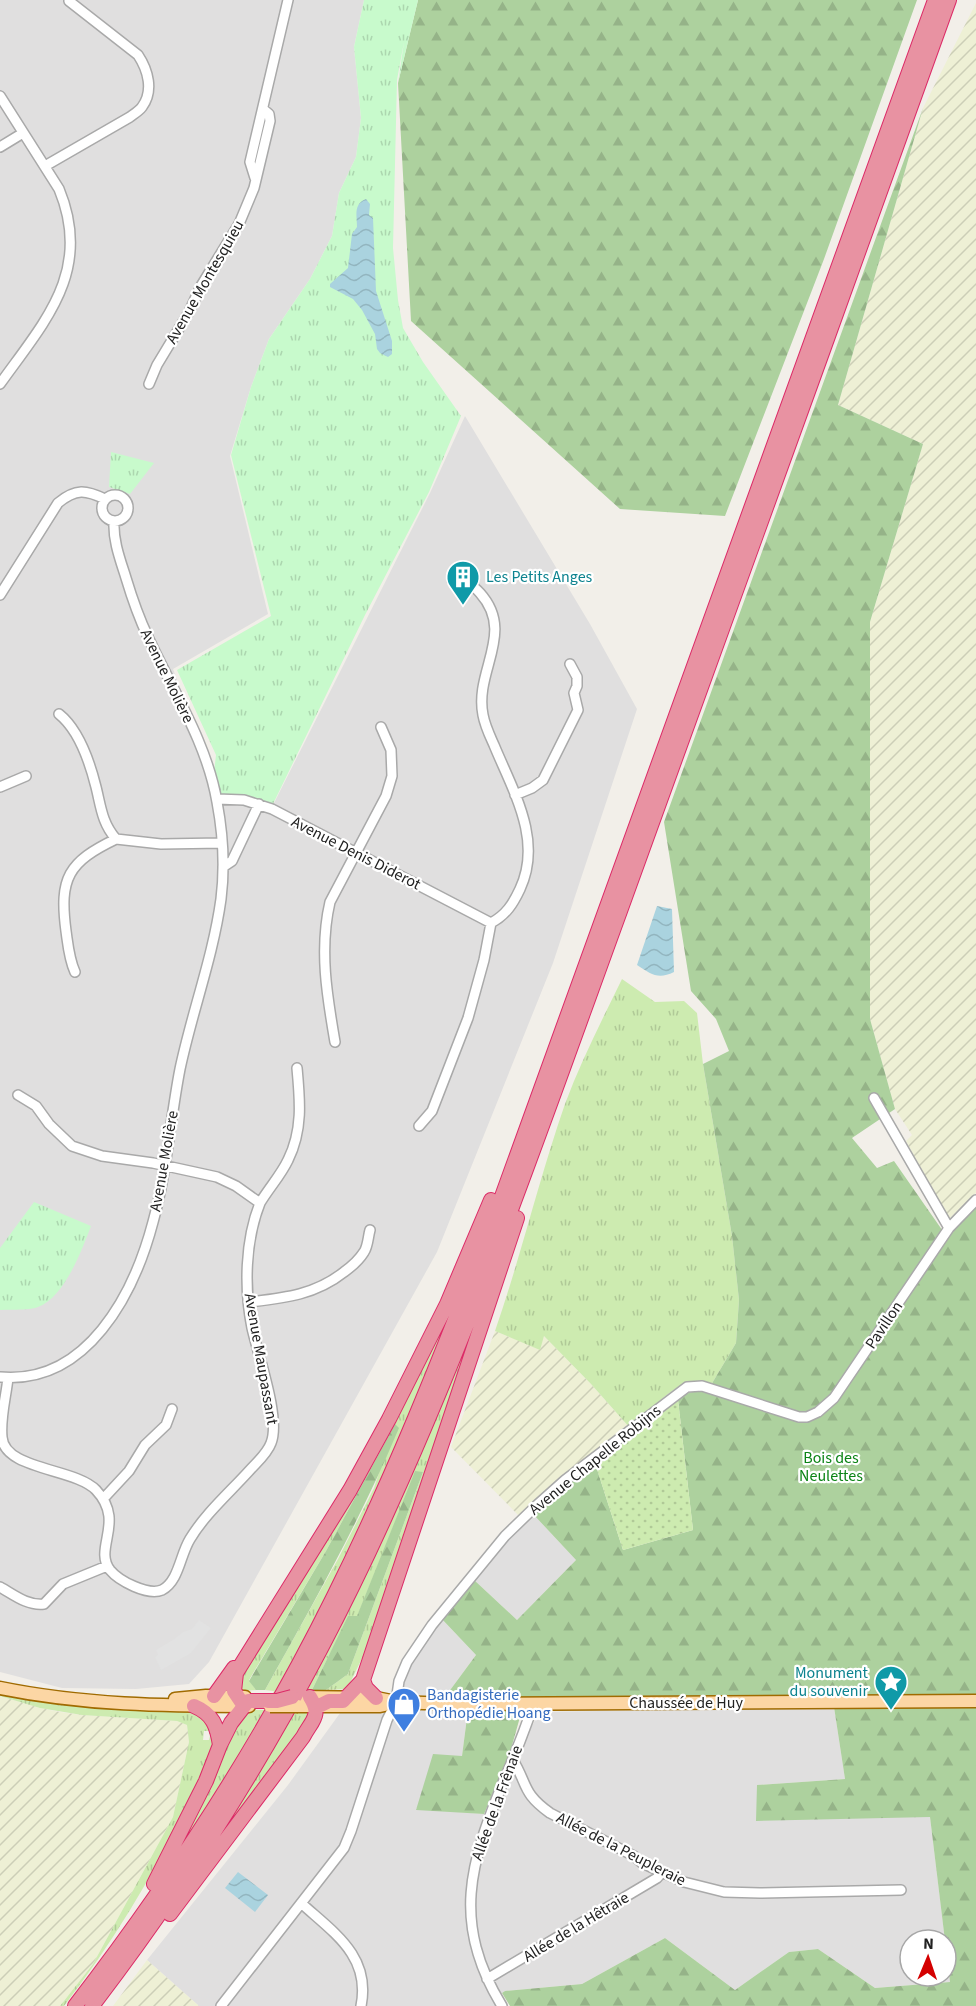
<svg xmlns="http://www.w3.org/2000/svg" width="976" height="2006" viewBox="0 0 976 2006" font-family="'Source Sans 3',sans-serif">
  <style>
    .residential { fill: #e0dfdf }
    .farmland { fill: url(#farmland-furrows) }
    .grass { fill: url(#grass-tufts) }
    .forest { fill: url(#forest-firs) }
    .park { fill: url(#park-tufts) }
    .garden { fill: url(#garden-dots) }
    .parking { fill: #e2e2e2 }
    .water { fill: url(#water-waves) }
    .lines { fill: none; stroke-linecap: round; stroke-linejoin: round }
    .minor-casing { stroke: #a9a9a9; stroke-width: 12 }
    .major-casing { stroke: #a06b00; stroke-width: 15 }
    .highway-casing { stroke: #dc2a67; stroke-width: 16 }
    .minor { stroke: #fff; stroke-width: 9 }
    .major { stroke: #fcd6a4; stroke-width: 12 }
    .highway { stroke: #e892a2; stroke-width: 14 }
    .major-bridge-casing { stroke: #a06b00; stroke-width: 15; stroke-linecap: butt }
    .highway-bridge-casing { stroke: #dc2a67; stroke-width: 16; stroke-linecap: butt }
    .major-bridge { stroke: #fcd6a4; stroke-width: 12 }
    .highway-bridge { stroke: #e892a2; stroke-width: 14 }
    .labels { text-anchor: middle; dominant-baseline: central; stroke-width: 4.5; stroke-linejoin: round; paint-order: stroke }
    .street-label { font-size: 16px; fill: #222; stroke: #fff }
    .culture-label { font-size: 16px; fill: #0d838f; stroke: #fff; text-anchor: start }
    .park-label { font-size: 16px; fill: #0c8416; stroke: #fff }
    .shop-label { font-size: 16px; fill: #366cbe; stroke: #fff; text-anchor: start }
  </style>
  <defs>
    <pattern id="farmland-furrows" width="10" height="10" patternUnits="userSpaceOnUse" patternTransform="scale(1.5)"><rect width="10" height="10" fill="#eef0d5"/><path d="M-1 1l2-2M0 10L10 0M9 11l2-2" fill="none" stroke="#ccceb7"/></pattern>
    <pattern id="grass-tufts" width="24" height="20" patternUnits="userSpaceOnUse" patternTransform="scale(1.5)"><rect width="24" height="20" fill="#cdebb0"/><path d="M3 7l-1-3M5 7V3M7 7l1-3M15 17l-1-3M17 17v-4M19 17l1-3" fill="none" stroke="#b0c997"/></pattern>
    <pattern id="forest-firs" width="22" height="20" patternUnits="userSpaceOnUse" patternTransform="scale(1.5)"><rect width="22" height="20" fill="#add19e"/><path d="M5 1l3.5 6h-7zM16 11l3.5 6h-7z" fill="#95b388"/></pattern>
    <pattern id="park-tufts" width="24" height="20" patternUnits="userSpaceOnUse" patternTransform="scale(1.5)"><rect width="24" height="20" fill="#c8facc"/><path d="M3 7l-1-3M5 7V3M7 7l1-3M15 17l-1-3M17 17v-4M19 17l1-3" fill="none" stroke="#acd6af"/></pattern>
    <pattern id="garden-dots" width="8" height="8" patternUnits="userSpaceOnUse" patternTransform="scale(1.5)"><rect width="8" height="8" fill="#cdebb0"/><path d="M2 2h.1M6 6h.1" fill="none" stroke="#b0c997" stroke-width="1.8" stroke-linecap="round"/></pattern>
    <pattern id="water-waves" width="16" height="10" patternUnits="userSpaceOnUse" patternTransform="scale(1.5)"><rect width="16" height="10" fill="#aad3df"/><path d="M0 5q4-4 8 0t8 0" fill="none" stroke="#92b5bf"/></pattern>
  </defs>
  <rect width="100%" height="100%" fill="#f2efe9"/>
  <!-- residential -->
  <path class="residential" d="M 0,0 L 364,0 L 354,47 L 361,118 L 356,157 L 339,193 L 332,236 L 310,279 L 269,339 L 251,387 L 230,456 L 268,614 L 173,669 L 210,764 L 217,796 L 243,797 L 272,807 L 430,493 L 465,416 L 590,624 L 637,709 L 553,963 L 437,1252 L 209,1662 L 189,1684 L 136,1689 L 62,1688 L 0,1672 Z
    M 533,1514 L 576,1560 L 517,1620 L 473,1579 L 503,1541 Z
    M 440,1617 L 476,1655 L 445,1697 L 398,1694 L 402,1675 Z
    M 834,1707 L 845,1779 L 758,1785 L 930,1817 L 945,1940 L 910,1940 L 910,1976 L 946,1976 L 946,1949 L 950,1982 L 875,1988 L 818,1949 L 789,1952 L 735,1990 L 665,1938 L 582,1984 L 505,1991 L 493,1999 L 497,2006 L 199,2006 L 147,1960 L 288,1785 L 343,1709 L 468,1710 L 462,1756 L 416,1809 L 484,1814 L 493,1814 L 509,1773 L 539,1712 Z"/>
  <!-- farmland -->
  <path class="farmland" d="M 976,3 L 976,1193 L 948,1220 L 906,1141 L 912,1135 L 895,1109 L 870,1019 L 870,622 L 923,444 L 838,405 L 923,108 Z
    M 495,1331 L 539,1349 L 544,1336 L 591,1384 L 630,1428 L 519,1516 L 451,1447 Z
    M 0,1696 L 40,1708 L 60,1712 L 82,1715 L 177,1721 L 187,1725 L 189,1742 L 173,1817 L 93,1964 L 60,2006 L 0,2006 Z
    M 147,1960 L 199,2006 L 113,2006 Z"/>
  <!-- grass -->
  <path class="grass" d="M 622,979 L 655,1002 L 684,1001 L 697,1013 L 703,1064 L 732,1236 L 739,1300 L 736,1343 L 711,1385 C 704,1383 696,1379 688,1382 C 669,1389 646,1414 630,1428 L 591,1384 L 544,1336 L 540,1350 L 495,1331 C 521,1256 539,1179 565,1104 C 581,1061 602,1020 622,979 Z
    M 502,1248 L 372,1638 L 347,1689 L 326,1690 L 348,1674 L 423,1472 L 415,1472 L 357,1617 L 348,1617 L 312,1690 L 306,1690 L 296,1709 L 312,1710 L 307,1723 L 178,1896 Z
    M 466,1276 C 423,1382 381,1487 330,1590 C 282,1687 226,1778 167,1869 L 240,1718 L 253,1710 L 264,1710 L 274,1691 L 265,1690 L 338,1559 L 374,1488 L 395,1424 L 326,1551 L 249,1680 L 256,1690 L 243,1691 L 239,1686 L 238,1679 L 396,1417 L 433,1347 Z
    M 0,1692 C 65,1707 124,1709 190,1709 L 203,1714 L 215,1735 L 209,1734 L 209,1731 L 204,1731 L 203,1740 L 209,1740 L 210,1736 L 215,1737 C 208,1762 197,1785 185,1809 C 152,1878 111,1945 64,2006 L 60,2006 L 93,1964 L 173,1817 L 189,1742 L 187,1725 L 177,1721 L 82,1715 L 40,1708 L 0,1696 Z"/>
  <!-- forest -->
  <path class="forest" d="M 418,0 L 917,0 L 824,259 L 725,516 L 620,509 L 411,321 L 398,83 Z
    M 923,108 L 838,405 L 923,444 L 870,622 L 870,1019 L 895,1109 L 852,1138 L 877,1168 L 894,1161 L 947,1237 L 976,1203 L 976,1696 L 445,1697 L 476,1655 L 440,1617 L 473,1579 L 517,1620 L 576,1560 L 533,1514 L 595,1463 L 623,1550 L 693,1530 L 678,1400 C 688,1392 694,1390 706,1391 L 711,1385 L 736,1343 L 739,1300 L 732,1236 L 703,1064 L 729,1051 L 716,1019 L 691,991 L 664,822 Z
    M 395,1424 L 399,1428 C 361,1519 313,1604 265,1690 L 256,1690 L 249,1681 L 326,1551 Z
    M 415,1471 L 423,1472 L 348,1674 L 326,1690 L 312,1690 L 348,1616 L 357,1616 Z
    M 834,1707 L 976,1707 L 976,2006 L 510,2006 L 502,1993 L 505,1991 L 582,1984 L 665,1938 L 735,1990 L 789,1952 L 818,1949 L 875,1988 L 950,1982 L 930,1817 L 756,1821 L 757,1785 L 845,1779 Z
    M 468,1710 L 522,1710 L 509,1756 L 484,1814 L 416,1810 L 433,1754 L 462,1756 Z"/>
  <!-- park -->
  <path class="park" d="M 364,0 L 418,0 L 398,83 L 404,42 L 397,80 L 393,248 L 398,300 L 403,328 L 423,362 L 461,416 L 429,492 L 365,615 L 272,806 L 244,795 L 218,794 L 214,772 L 216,755 L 177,670 L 271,616 L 231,455 L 251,387 L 269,339 L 310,279 L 332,236 L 339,193 L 356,157 L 361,118 L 354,47 Z
    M 111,452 L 154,463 L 130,494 L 109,487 Z
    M 34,1202 L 91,1226 C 82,1250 64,1298 38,1307 C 27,1311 12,1309 0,1310 L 0,1248 Z"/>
  <!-- garden -->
  <path class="garden" d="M 678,1400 L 693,1530 L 623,1550 L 595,1463 Z"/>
  <!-- parking -->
  <path class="parking" d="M 199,1620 L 211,1628 L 191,1653 L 161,1670 L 155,1657 L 158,1655 L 156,1650 L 173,1640 L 183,1632 L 192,1629 Z"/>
  <!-- water -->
  <path class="water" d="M 366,199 L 370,204 L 369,215 L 373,218 L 376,291 L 392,341 L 392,354 L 388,357 L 380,353 L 377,349 L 375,334 L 362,310 L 353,299 L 330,287 L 330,284 L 348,268 L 352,234 L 357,227 C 357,216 353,204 366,199 Z
    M 657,906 L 672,909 L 674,972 C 658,980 651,974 637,965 Z
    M 238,1872 L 268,1895 L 255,1912 L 225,1888 Z"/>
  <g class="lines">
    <!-- minor casing -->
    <g class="minor-casing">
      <path id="minor" d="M 0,96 L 59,189 C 93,271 45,321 0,384
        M 0,147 L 23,133
        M 45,166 L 130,117 C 134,114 139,111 142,107 C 154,91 148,70 138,55 L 69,1
        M 255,178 L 250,162 L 288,0
        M 149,384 L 157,365 L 189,312 L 201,286 L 239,224 L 254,188 L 270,121 L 269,114 L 263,109
        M102 508a13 13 0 1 1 26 0a13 13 0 1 1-26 0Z
        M 452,580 C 464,579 472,584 480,593 C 516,633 474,671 483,715 C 485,726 490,736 494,745 C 513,791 543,840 520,889 C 513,904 506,915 491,923
        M 0,595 L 58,503 C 76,488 86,490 105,499
        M 59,714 C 79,730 90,763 96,787 C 101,807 102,823 116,839 L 161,844 L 222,843
        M 0,787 L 26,776
        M 515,795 L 532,788 L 543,780 L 578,710 L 574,693 L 577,686 L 577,677 L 570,664
        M 217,799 L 244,800 L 272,809 L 491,923
        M 223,867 L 232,861 L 259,804
        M 75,972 C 69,959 68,945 66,931 C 59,878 68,862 116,839
        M 335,1042 C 327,996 319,949 330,902 L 386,796 L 392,776 L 391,750 L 381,727
        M 874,1098 L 949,1228
        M 419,1126 L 432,1111 L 468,1018 L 484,960 L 491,923
        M 260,1203 C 269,1188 281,1175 288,1160 C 303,1130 300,1100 297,1068
        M 249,1302 C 284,1298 315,1295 344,1272 C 351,1267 359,1260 364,1252 C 368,1246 368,1237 370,1230
        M 0,1377 C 87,1385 134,1294 153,1222 C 167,1172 170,1120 180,1069 C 192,1012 213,957 221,899 C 225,867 223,834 217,802 C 207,743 173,691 148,637 C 139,618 132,598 126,578 C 120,559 113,541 114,521
        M 8,1378 C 6,1397 0,1418 2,1437 C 4,1470 75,1468 96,1490 C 126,1522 93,1548 110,1570 C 119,1581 148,1596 162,1590 C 179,1581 180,1555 190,1539 C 205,1514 229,1493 249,1471 C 257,1462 267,1454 271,1443 C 281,1419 258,1355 252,1328 C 244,1288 245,1241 260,1203 L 236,1186 L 217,1177 L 153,1163 L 102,1156 L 72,1146 L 49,1124 L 36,1106 L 18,1095
        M 103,1499 L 129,1471 L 145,1445 L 166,1425 L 172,1409
        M 0,1587 C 13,1594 27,1606 44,1604 L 63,1584 L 107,1566
        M 513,1760 C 528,1785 522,1793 550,1813 L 634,1856 L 642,1863 L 684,1882 L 724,1892 L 760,1893 L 901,1890
        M 301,1903 C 334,1933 371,1956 361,2006
        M 487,1979 L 657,1878 L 662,1872
        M 221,2006 L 344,1848 L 351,1831 L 387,1720 L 396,1702 L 399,1681 L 407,1662 L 432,1625 L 505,1536 L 537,1505 L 565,1480 L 687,1387 L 702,1386 L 799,1417 L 807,1417 L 818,1412 L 834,1398 L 949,1228 L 976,1200
        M 502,2006 C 451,1923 470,1863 504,1780 C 515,1755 525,1729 534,1703"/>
    </g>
    <!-- major casing -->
    <g class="major-casing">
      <path id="major" d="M 0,1688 C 83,1705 165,1706 249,1706
        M 302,1697 L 376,1698 L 396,1702 L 452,1704 L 976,1701
        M 175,1699 L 206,1696 L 245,1697
        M 298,1706 L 380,1706 L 389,1704"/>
    </g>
    <!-- highway casing -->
    <g class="highway-casing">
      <path id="highway" d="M 363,1680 L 366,1688 L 376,1698
        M 214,1696 L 234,1668
        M 321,1705 L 329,1701 L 343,1701 L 363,1680 L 517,1218
        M 194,1706 C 213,1714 217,1726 220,1745
        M 244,1706 L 234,1691 L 236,1673 L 350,1490 L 389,1419 L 447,1304 L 491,1200
        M 154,1884 L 206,1781 L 220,1745 L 231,1723 L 248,1701 L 268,1701
        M 170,1914 L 303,1737 C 312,1720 322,1716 310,1697
        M 75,2006 C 172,1880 263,1740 334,1596 C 392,1480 440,1359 487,1238 L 935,0
        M 92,2006 C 210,1852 311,1683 390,1506 C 478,1312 547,1111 620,911 C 730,607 840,304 949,0"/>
    </g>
    <!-- minor -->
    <use href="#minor" class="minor"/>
    <!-- major -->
    <use href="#major" class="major"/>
    <!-- highway -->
    <use href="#highway" class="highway"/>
    <!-- major-bridge casing -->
    <g class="major-bridge-casing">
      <path id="major-bridge" d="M 270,1706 L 298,1706"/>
    </g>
    <!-- highway-bridge casing -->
    <g class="highway-bridge-casing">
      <path id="highway-bridge" d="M 268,1701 L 277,1701 L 292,1697"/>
    </g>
    <!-- major-bridge -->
    <use href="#major-bridge" class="major-bridge"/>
    <!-- highway-bridge -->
    <use href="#highway-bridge" class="highway-bridge"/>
  </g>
  <!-- icons -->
  <defs>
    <g id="building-pin" transform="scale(1.725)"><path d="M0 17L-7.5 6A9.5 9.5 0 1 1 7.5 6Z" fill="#0f9aa8" stroke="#fff"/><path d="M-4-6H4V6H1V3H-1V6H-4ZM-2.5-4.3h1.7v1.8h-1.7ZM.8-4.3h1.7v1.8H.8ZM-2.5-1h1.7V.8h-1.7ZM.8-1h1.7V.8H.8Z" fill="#fff"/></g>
    <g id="sight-pin" transform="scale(1.725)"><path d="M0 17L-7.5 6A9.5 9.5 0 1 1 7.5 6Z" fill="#0f9aa8" stroke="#fff"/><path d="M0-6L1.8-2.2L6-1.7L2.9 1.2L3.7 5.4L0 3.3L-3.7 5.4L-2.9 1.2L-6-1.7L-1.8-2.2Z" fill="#fff"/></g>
    <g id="shop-pin" transform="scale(1.725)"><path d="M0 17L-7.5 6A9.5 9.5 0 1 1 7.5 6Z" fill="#3f7fe0" stroke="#fff"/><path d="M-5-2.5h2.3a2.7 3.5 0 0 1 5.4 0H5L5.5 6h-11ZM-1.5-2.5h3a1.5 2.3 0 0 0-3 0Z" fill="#fff"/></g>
  </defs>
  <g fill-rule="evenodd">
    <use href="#building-pin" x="463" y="577"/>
    <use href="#sight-pin" x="891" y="1682"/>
    <use href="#shop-pin" x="404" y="1704"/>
  </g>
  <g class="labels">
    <!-- street labels -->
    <g class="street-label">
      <text transform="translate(205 282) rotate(-60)">Avenue Montesquieu</text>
      <text transform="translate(167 676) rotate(64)">Avenue Molière</text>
      <text transform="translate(356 853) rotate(27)">Avenue Denis Diderot</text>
      <text transform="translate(164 1161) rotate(-80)">Avenue Molière</text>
      <text transform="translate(884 1325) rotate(-56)">Pavillon</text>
      <text transform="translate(261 1359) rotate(80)">Avenue Maupassant</text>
      <text transform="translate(595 1460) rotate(-39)">Avenue Chapelle Robijns</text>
      <text x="686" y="1703">Chaussée de Huy</text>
      <text transform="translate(497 1803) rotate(-70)">Allée de la Frênaie</text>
      <text transform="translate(621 1849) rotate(27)">Allée de la Peupleraie</text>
      <text transform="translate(576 1927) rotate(-31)">Allée de la Hêtraie</text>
    </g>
    <!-- culture labels -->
    <g class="culture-label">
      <text x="486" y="577">Les Petits Anges</text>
      <text x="868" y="1673" text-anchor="end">Monument<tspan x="868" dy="18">du souvenir</tspan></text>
    </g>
    <!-- park labels -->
    <g class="park-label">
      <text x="831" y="1458">Bois des<tspan x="831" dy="18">Neulettes</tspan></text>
    </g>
    <!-- shop labels -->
    <g class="shop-label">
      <text x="427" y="1695">Bandagisterie<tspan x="427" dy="18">Orthopédie Hoang</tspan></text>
    </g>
  </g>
  <!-- north arrow -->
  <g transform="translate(928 1958) rotate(2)"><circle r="28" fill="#ffffff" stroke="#a7a7a7" stroke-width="1.5"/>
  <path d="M0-4.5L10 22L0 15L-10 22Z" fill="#d40000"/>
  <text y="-9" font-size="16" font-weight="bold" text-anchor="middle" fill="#222222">N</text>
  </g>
</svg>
